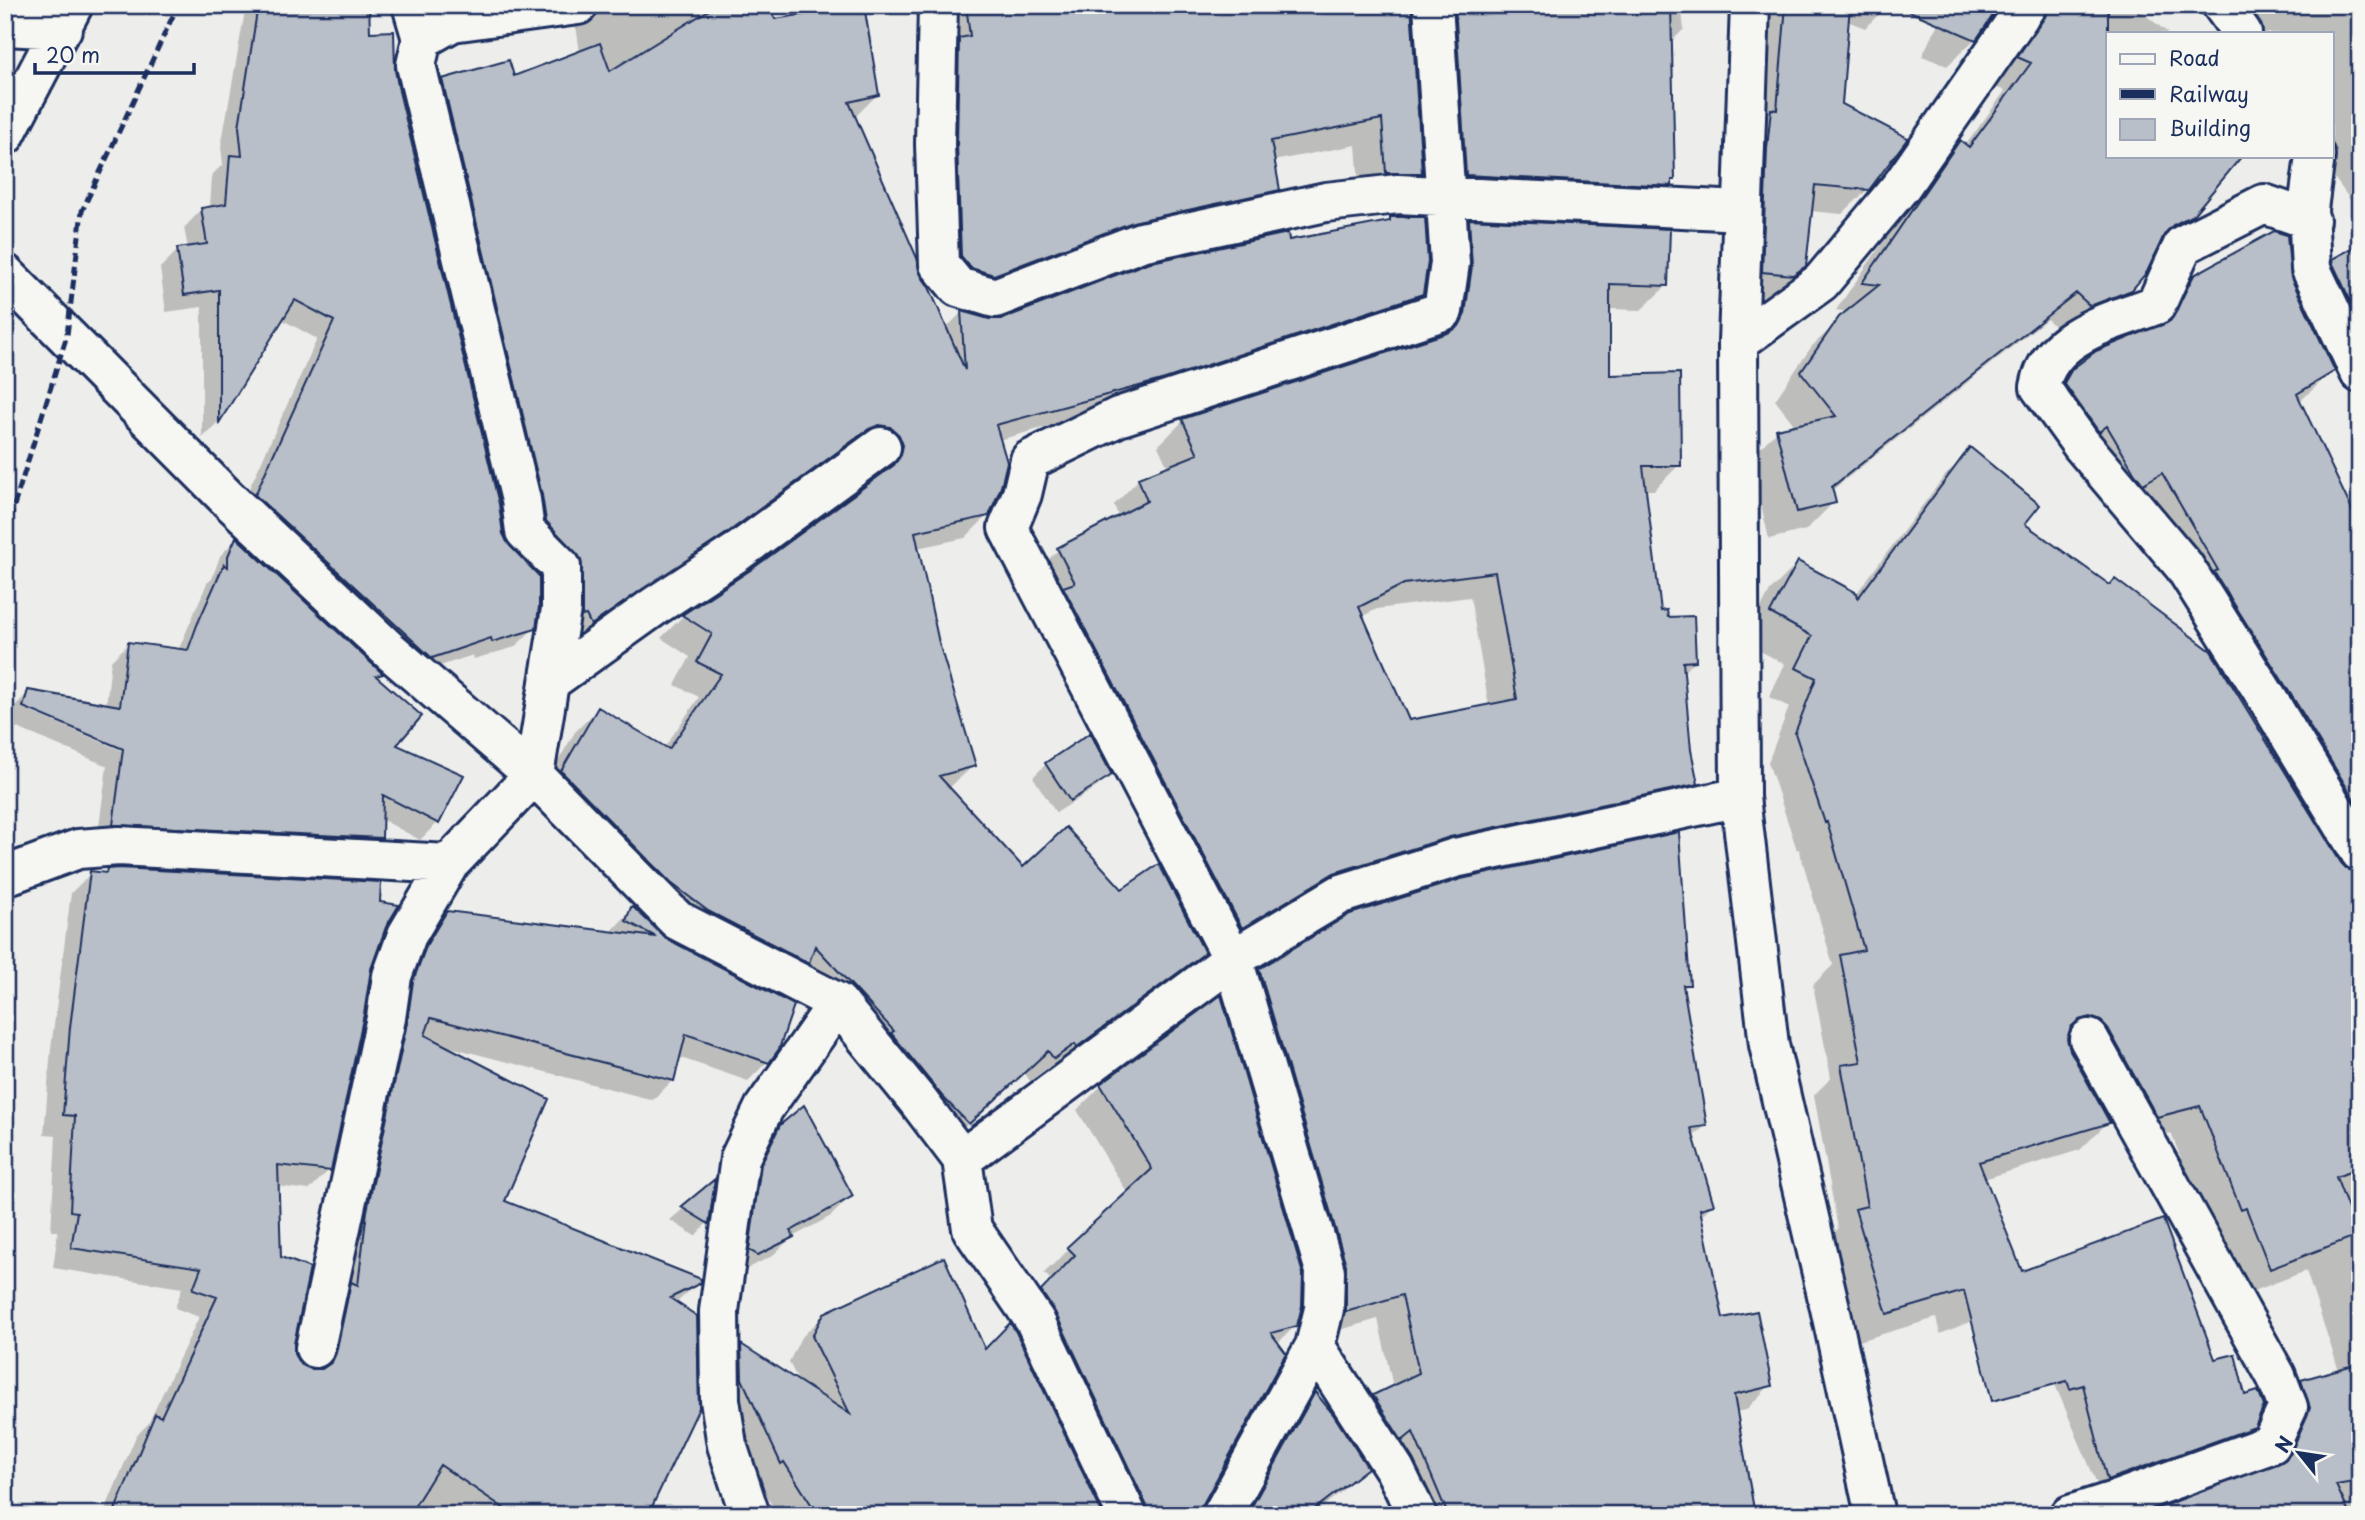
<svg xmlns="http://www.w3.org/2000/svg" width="2365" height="1520" viewBox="0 0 2365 1520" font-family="'Playpen Sans',sans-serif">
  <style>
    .shadow { fill: #0003; fill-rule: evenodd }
    .building { fill: #b9bfc8; stroke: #1b2f5e; stroke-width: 2; fill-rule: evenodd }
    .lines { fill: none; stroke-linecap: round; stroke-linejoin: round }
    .minor-casing { stroke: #1b2f5e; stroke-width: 44 }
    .minor { stroke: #f6f6f2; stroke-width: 38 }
    .rail { stroke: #1b2f5e; stroke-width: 5; stroke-dasharray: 10 5; stroke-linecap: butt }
  </style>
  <rect width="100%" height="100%" fill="#edeeec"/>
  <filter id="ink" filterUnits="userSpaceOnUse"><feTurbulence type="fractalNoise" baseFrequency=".0143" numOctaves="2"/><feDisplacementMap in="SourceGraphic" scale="14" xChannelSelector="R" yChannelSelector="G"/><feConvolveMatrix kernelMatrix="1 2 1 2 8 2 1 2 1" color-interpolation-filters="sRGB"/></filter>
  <g filter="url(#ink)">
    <!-- shadow -->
    <path class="shadow" d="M 246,5 L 367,5 L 369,34 L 393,70 L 502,534 L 534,628 L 515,647 L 474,659 L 473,655 L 413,675 L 238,513 L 317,339 L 281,319 L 218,422 L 202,438 L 202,307 L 166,312 L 160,268 L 178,250 L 188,248 L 184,228 L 202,209 L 210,208 L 212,175 L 223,164 L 221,147 Z
      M 573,5 L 765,5 L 774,21 L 877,95 L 854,118 L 920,278 L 946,328 L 961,313 L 989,321 L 1002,320 L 1287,242 L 1385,224 L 1390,219 L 1422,294 L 1399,317 L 1141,401 L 999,440 L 988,515 L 965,538 L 917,548 L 937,644 L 974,765 L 948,789 L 1023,870 L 1122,891 L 1203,952 L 1180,975 L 1054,1068 L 1052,1065 L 1030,1081 L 1024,1072 L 945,1145 L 869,1057 L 784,985 L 539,794 L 575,732 L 598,709 L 664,748 L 699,697 L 675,685 L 690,657 L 661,638 L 683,616 L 753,570 L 879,478 L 881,469 L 702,555 L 568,646 L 420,104 L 443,81 L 512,78 L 580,53 Z
      M 936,5 L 1681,5 L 1684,29 L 1670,43 L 1670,185 L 1644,211 L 1441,201 L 1417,11 L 1410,10 L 1420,173 L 1394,199 L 1360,199 L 1356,145 L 1273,161 L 1278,189 L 1252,215 L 944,294 Z
      M 1764,5 L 1888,5 L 1865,28 L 1847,21 L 1840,105 L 1868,189 L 1842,214 L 1810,211 L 1804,265 L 1766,300 L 1738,297 Z
      M 1947,5 L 2133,5 L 2168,33 L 2108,33 L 2108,156 L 2240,156 L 2192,214 L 2164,242 L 2157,246 L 2131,289 L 2102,317 L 2061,333 L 2047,319 L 1831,491 L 1834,502 L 1806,530 L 1769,539 L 1750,458 L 1777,431 L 1796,427 L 1775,400 L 1812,346 L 1848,312 L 1836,310 L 1933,170 L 1960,142 L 1965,146 L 2005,91 L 1991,85 L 2001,10 L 1994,11 L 1975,39 L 1947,66 L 1922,56 Z
      M 2214,5 L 2360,5 L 2360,214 L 2319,156 L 2332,156 L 2332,33 L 2234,33 Z
      M 1470,221 L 1667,285 L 1641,310 L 1608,309 L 1608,376 L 1679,465 L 1654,490 L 1644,490 L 1659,613 L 1666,618 L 1695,661 L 1682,673 L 1690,750 L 1696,783 L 1670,808 L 1216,952 L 1033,575 L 1058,550 L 1119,518 L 1114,505 L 1139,479 L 1168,468 L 1158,446 L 1183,421 L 1441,337 L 1447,292 L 1445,246 ZM 1470,597 L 1489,706 L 1408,722 L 1361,617 L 1377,609 Z
      M 2360,246 L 2360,379 L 2306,288 L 2333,260 Z
      M 2195,276 L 2289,279 L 2333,371 L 2299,402 L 2360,528 L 2360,1515 L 2154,1515 L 2159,1510 L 2269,1468 L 2282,1438 L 2274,1409 L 2302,1381 L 2339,1371 L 2306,1271 L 2241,1296 L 2212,1237 L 2171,1133 L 2129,1144 L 2080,1057 L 2071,1048 L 2067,1047 L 2108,1122 L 2080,1150 L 1984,1179 L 1997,1311 L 1940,1334 L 1936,1318 L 1859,1341 L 1827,1239 L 1838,1229 L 1814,1095 L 1831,1078 L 1813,985 L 1833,965 L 1799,849 L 1797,850 L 1768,762 L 1789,707 L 1769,697 L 1785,664 L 1743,642 L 1770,591 L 1798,563 L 1856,594 L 1943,478 L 1971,450 L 2022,525 L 2353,877 L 2351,869 L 2280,752 L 2187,601 L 2045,399 L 2074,370 L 2153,330 L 2166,305 Z
      M 236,539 L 381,674 L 376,679 L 395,746 L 437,823 L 420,840 L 381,819 L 380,838 L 363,855 L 97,841 L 107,766 L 8,724 L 12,709 L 29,692 L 106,706 L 111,661 L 128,644 L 178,651 L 207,583 L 212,579 L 220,556 ZM 29,711 L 38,711 L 132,751 L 130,754 Z
      M 1046,764 L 1110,774 L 1097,787 L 1056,813 L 1033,777 Z
      M 107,871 L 378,904 L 385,927 L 370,968 L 329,1170 L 309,1190 L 277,1186 L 279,1258 L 292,1355 L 299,1365 L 311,1371 L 318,1371 L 388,1044 L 427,933 L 447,913 L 610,933 L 632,909 L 768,1061 L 748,1081 L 678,1057 L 673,1080 L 653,1100 L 446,1046 L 503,1202 L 699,1282 L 675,1304 L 651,1504 L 668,1515 L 103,1515 L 136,1436 L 148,1424 L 199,1317 L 175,1308 L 182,1288 L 53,1268 L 58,1231 L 51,1231 L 56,1135 L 44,1134 L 51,1048 L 71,893 L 91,873 L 104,874 Z
      M 1260,970 L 1688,984 L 1682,990 L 1705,1126 L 1692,1138 L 1712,1205 L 1700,1217 L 1721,1320 L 1770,1385 L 1746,1410 L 1735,1412 L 1748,1486 L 1751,1486 L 1753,1508 L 1760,1506 L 1762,1515 L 1414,1515 L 1349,1421 L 1374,1396 L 1393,1387 L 1378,1319 L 1322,1335 L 1235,995 Z
      M 1101,1086 L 1296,1325 L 1277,1344 L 1201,1504 L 1198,1515 L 1115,1515 L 1018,1317 L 1052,1281 L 1044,1273 L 1128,1194 L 1077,1110 Z
      M 781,1126 L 851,1196 L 831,1216 L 791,1238 L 772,1256 L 737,1274 L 761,1146 Z
      M 713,1183 L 707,1223 L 695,1236 L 670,1220 Z
      M 2018,1297 L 2214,1361 L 2244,1397 L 2253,1426 L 2216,1463 L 2105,1503 Z
      M 825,1314 L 987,1515 L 778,1515 L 760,1485 L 718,1370 L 741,1346 L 799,1383 L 789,1362 L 800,1339 Z
      M 1315,1394 L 1365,1468 L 1341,1492 L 1312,1515 L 1238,1515 L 1291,1418 Z
      M 1794,1506 L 1797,1515 L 1769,1515 Z"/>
    <!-- building -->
    <path class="building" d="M 258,5 L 369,5 L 370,32 L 394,31 L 395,70 L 399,91 L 499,504 L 503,534 L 510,546 L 539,576 L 539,607 L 536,629 L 492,642 L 491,638 L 432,658 L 255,495 L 334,321 L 295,300 L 219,423 L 219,290 L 184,295 L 177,248 L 207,244 L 201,208 L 226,204 L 230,155 L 242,156 L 239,127 Z
      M 717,5 L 767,5 L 775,19 L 864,5 L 879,95 L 849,102 L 917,258 L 922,277 L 929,287 L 965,370 L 961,311 L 989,319 L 1002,319 L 1147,263 L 1288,233 L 1289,240 L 1390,221 L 1390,217 L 1425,217 L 1428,262 L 1423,294 L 1165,379 L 996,425 L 1007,462 L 1001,487 L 989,516 L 915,532 L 939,643 L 976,766 L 939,776 L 1023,867 L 1066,827 L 1122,889 L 1159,864 L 1205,953 L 1077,1047 L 1075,1044 L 1054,1059 L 1048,1051 L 969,1124 L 942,1096 L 891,1033 L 894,1031 L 815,946 L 809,963 L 708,911 L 671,883 L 561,771 L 598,707 L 669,749 L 721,674 L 697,662 L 712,634 L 682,615 L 752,569 L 894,465 L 901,455 L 903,445 L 899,435 L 890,427 L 879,425 L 869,429 L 727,533 L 591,625 L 586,615 L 582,616 L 581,559 L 546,521 L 542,495 L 442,79 L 509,60 L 514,76 L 600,43 L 610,71 Z
      M 966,5 L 1411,5 L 1422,173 L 1386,173 L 1382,119 L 1271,141 L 1280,190 L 1133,222 L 994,275 L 971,268 L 961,256 L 957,144 L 959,38 L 970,36 Z
      M 1455,5 L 1671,5 L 1675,180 L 1672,180 L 1672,186 L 1466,175 Z
      M 1786,5 L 1850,5 L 1842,104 L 1908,138 L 1869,190 L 1815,185 L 1806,266 L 1793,275 L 1762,272 L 1767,149 L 1771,109 L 1777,110 Z
      M 1895,5 L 2000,5 L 1976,40 Z
      M 2049,5 L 2108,5 L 2108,156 L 2242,156 L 2193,215 L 2173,225 L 2164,235 L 2147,272 L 2132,290 L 2090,306 L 2076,293 L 1832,487 L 1836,503 L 1797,512 L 1776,429 L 1836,416 L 1801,372 L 1839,317 L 1879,285 L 1862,283 L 1960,140 L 1969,147 L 2031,63 L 2017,57 L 2045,17 Z
      M 1469,219 L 1670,229 L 1668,286 L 1610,284 L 1610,375 L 1680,373 L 1681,466 L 1643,466 L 1661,611 L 1667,610 L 1668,617 L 1694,616 L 1696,661 L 1683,662 L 1691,750 L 1698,784 L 1450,837 L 1334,873 L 1242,928 L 1063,587 L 1075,583 L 1057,548 L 1147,501 L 1138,478 L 1198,454 L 1182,419 L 1450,332 L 1459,326 L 1465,314 L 1472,266 ZM 1495,572 L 1517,699 L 1409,720 L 1359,607 L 1404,584 Z
      M 2274,231 L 2287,235 L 2291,278 L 2335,371 L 2297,394 L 2360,527 L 2360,809 L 2307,722 L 2310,725 L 2214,572 L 2218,570 L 2162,473 L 2143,484 L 2134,472 L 2107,426 L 2099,432 L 2064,383 L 2072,369 L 2096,351 L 2170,321 L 2194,275 Z
      M 2360,244 L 2360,321 L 2333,264 L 2332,259 Z
      M 1970,447 L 2040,505 L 2025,524 L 2110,585 L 2115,579 L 2211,651 L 2341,863 L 2349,871 L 2360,874 L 2360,1168 L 2336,1177 L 2358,1235 L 2270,1269 L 2246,1208 L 2241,1210 L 2200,1106 L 2157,1117 L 2108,1028 L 2101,1021 L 2090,1017 L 2079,1020 L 2071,1027 L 2067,1039 L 2070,1050 L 2110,1123 L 1979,1162 L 2022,1271 L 2163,1219 L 2215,1359 L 2235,1354 L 2245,1395 L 2258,1391 L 2264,1406 L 2255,1427 L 2107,1480 L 2083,1385 L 2070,1389 L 2067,1381 L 1992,1401 L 1964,1291 L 1887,1314 L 1855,1209 L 1867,1206 L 1841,1065 L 1861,1062 L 1840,955 L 1864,950 L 1827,822 L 1825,823 L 1795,733 L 1816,678 L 1796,668 L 1812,636 L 1770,613 L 1798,561 L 1857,593 L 1858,598 Z
      M 236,537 L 383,674 L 376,676 L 422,716 L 397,745 L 464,775 L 439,824 L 383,795 L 382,838 L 113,825 L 123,749 L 23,707 L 28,690 L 120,706 L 128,642 L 188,650 L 197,625 L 224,564 L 228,567 L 228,556 Z
      M 1090,733 L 1112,775 L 1070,801 L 1045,763 Z
      M 1679,832 L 1690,985 L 1683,985 L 1707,1126 L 1691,1128 L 1714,1205 L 1700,1209 L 1723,1318 L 1757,1311 L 1772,1386 L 1734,1395 L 1755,1515 L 1448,1515 L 1413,1432 L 1402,1441 L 1373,1395 L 1419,1373 L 1402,1295 L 1346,1312 L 1346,1265 L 1259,969 L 1350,914 L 1461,879 Z
      M 119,868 L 381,882 L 380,902 L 399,905 L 386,927 L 371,969 L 364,1014 L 331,1171 L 278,1165 L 281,1257 L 310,1268 L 294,1344 L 294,1354 L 300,1364 L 311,1369 L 322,1369 L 332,1362 L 336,1353 L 351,1282 L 358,1285 L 367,1211 L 407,1023 L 413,981 L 427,944 L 447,911 L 656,937 L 626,921 L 631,907 L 634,908 L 667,939 L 794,1005 L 779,1049 L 769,1063 L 686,1034 L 674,1081 L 431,1018 L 425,1035 L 549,1099 L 505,1201 L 701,1279 L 701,1283 L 670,1298 L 697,1316 L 699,1408 L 648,1515 L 514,1515 L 440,1465 L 409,1515 L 113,1515 L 155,1414 L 161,1417 L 217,1297 L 193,1289 L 201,1268 L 71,1248 L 77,1212 L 70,1211 L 75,1116 L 63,1115 L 70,1027 L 90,871 L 106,873 L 107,869 Z
      M 1221,995 L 1303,1274 L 1302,1306 L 1297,1326 L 1271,1333 L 1286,1353 L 1203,1504 L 1200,1515 L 1149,1515 L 1147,1506 L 1055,1312 L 1041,1291 L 1075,1255 L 1067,1247 L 1152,1169 L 1100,1084 Z
      M 804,1105 L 853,1196 L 791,1231 L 794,1237 L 758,1255 L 749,1250 L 761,1164 L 780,1125 Z
      M 715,1179 L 709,1224 L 681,1207 Z
      M 944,1257 L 985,1349 L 1010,1323 L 1016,1332 L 1103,1515 L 818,1515 L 784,1462 L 781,1464 L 742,1379 L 741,1344 L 850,1414 L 812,1336 L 824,1313 Z
      M 2360,1363 L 2360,1481 L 2336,1485 L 2350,1515 L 2161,1515 L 2158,1508 L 2285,1460 L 2291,1453 L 2310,1408 L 2301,1380 Z
      M 1315,1392 L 1333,1414 L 1368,1468 L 1307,1515 L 1247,1515 Z"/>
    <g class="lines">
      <!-- minor casing -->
      <g class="minor-casing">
        <path id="minor" d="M 938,5 L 935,144 L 939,264 L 958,287 L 995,298 L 1141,242 L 1326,202 L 1398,194 L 1742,211
          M 1750,5 L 1738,342 L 1740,797 L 1769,1045 L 1830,1308 L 1875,1515
          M 2222,5 L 2242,33
          M 5,26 L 62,29
          M 422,39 L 452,22 L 578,5
          M 5,135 L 73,5
          M 2315,156 L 2308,209 L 2311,269 L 2360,373
          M 2310,220 L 2264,204 L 2183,245 L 2156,305 C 2113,321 2049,334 2040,387 L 2081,444 L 2184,566 L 2267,698 L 2360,852
          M 5,274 L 227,498 L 389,650 L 534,775 L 677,920 L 838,1003 L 918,1101 L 962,1159 L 972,1229 L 1035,1321 L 1127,1515
          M 1738,342 L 1821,282 L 1902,185 L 2027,5
          M 549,682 L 655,606 L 739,551 L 881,447
          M 5,876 L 78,849 L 119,846 L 449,864
          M 962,1159 L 1233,959 L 1341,894 L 1455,858 L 1740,797
          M 1315,1346 L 1395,1470 L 1417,1515
          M 315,1348 L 386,1018 L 392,976 L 407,935 L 449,864 L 534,775 L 561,609 L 561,567 L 525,531 L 521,500 L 416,65 L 422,39 L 412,5
          M 750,1515 L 727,1445 L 720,1400 L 719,1311 L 740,1158 L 764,1108 L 838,1003
          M 1222,1515 L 1315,1346 L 1324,1309 L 1325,1271 L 1233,959 L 1008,528 L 1022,494 L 1030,460 L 1118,417 L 1443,311 L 1450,263 L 1433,5
          M 2070,1515 L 2114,1501 L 2271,1444 L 2288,1407 L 2276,1376 L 2089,1039"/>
      </g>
      <!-- minor -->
      <use href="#minor" class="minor"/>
      <!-- rail -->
      <path class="rail" d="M 5,535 L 67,335 L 82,211 L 178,5"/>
    </g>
  </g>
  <!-- margin -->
  <rect width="2365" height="1520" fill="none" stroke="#f6f6f2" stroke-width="28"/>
  <rect x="14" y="14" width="2337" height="1492" fill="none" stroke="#1b2f5e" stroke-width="2.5" filter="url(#ink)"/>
  <!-- legend -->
  <rect x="2106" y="32" width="228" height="126" fill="#f6f6f2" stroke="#9ea6b7" stroke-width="2"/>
  <rect x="2120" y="54" width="35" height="10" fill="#f6f6f2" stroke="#9ea6b7" stroke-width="2"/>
  <text x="2169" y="66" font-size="21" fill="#1b2f5e">Road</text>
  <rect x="2120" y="89" width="35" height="10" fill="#1b2f5e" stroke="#9ea6b7" stroke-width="2"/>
  <text x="2169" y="102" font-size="21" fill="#1b2f5e">Railway</text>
  <rect x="2120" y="119" width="35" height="21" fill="#b9bfc8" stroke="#9ea6b7" stroke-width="2"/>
  <text x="2169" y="136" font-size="21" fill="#1b2f5e">Building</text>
  <!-- north arrow -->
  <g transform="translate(2299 1453) rotate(300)" stroke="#f6f6f2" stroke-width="5" paint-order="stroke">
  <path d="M0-5L12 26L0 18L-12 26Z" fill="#1b2f5e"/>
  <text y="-10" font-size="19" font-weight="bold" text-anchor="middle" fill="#1b2f5e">N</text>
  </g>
  <!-- scale -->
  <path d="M35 63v10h159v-10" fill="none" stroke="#1b2f5e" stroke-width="3.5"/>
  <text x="46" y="63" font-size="21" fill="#1b2f5e" stroke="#f6f6f2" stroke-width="5" paint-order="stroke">20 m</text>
</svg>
